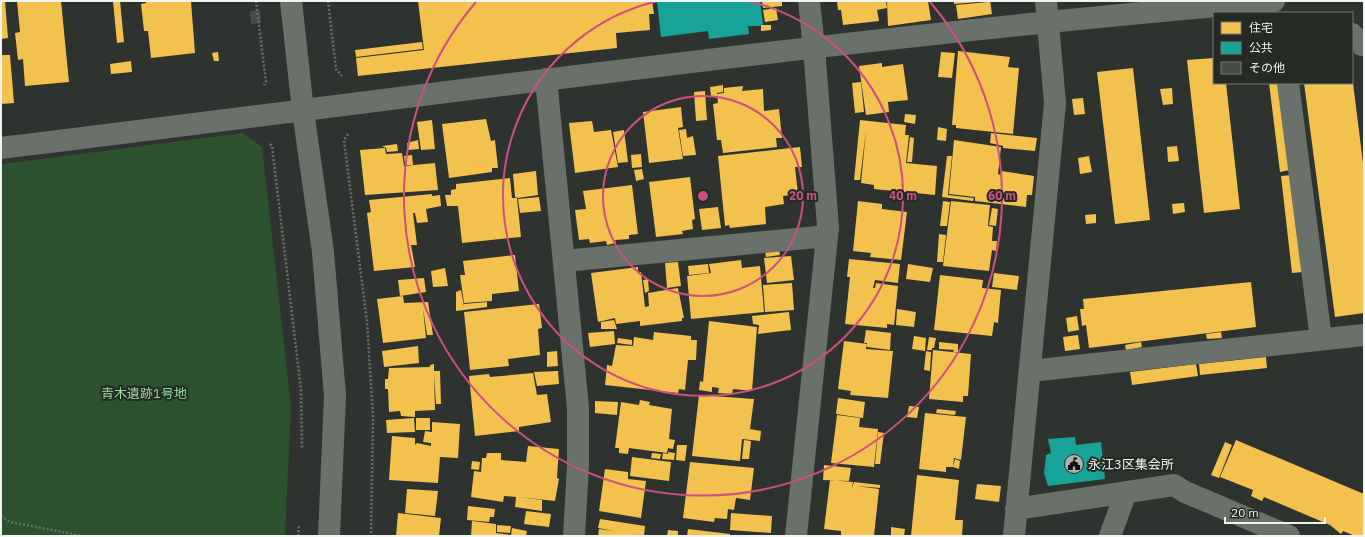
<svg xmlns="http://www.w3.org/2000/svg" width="1365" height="537" viewBox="0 0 1365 537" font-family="'IBM Plex Sans','Noto Sans JP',sans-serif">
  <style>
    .green { fill: #2b512d }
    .homes { fill: #f2c14e }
    .public { fill: #17a398 }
    .building { fill: #474a47 }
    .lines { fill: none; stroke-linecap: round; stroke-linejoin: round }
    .path { stroke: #6a6e6a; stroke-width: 2.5; stroke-dasharray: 2 2; stroke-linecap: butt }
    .minor { stroke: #6a706a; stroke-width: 22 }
    .ring { fill: none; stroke: #ce4f80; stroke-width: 2 }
    .labels { text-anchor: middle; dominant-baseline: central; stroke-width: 4; stroke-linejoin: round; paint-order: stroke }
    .park-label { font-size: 13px; fill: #93db96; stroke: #242a24 }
    .poi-label { font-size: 13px; fill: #f1f5f1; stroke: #242a24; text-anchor: start }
    .centre { fill: #ce4f80; stroke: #242a24; stroke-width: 2 }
    .ring-label { font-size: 12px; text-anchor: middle; font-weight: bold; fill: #ce4f80; stroke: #242a24; stroke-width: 4; stroke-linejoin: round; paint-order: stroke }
  </style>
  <rect width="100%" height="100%" fill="#2f332f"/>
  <!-- green -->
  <path class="green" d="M 243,133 L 262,147 L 291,407 L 285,536 L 1,536 L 1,164 Z"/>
  <!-- homes -->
  <path class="homes" d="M 1,1 L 5,1 L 8,38 L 1,39 Z
    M 17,1 L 61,1 L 69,82 L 25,86 L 23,59 L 18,60 L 15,33 L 20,32 Z
    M 113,1 L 120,1 L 124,42 L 117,43 Z
    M 146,1 L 191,1 L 195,53 L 151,58 L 148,31 L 144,31 L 141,4 L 146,3 Z
    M 418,1 L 652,1 L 654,14 L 649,14 L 650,30 L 616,33 L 617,48 L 358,76 L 356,58 L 424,50 Z
    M 762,1 L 782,1 L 782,6 L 763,8 Z
    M 837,1 L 886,1 L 887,8 L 877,10 L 879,21 L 843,25 L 841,10 L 838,10 Z
    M 887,1 L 928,1 L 931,20 L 888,26 Z
    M 954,1 L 978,1 L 978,2 L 954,4 Z
    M 987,1 L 990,1 L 992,14 L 958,19 L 956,5 L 988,2 Z
    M 776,8 L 778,20 L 765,22 L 763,10 Z
    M 761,25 L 771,25 L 771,30 L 761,31 Z
    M 422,42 L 423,49 L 356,57 L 355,50 Z
    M 958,51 L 1010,57 L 1008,67 L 1019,68 L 1013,134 L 956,128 L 956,125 L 952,125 Z
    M 218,52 L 219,61 L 214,61 L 212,53 Z
    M 941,52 L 955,53 L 952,78 L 938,77 Z
    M 1,55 L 10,55 L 14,103 L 1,104 Z
    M 1214,58 L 1214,83 L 1226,83 L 1240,209 L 1204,213 L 1187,60 Z
    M 131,61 L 132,72 L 111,74 L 110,64 Z
    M 882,63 L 882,67 L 903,64 L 908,100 L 888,102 L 889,112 L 866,115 L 859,66 Z
    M 1133,68 L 1150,220 L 1115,224 L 1097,72 Z
    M 861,82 L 864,112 L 855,113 L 852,83 Z
    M 1269,83 L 1279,83 L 1290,170 L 1280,172 Z
    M 1304,83 L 1353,83 L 1364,171 L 1364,313 L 1335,317 Z
    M 723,85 L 723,92 L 717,93 L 717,90 L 717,96 L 711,97 L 710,87 Z
    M 743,86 L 742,91 L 763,89 L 764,111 L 779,109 L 782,138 L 776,138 L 777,147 L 723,153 L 721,140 L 717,140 L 713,104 L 718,103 L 717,94 L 724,93 L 724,88 Z
    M 1172,88 L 1173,104 L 1163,105 L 1160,89 Z
    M 705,91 L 707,120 L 696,121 L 694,92 Z
    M 1083,98 L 1085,114 L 1074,115 L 1072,99 Z
    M 681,107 L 683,127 L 678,128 L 683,159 L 649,163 L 643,112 Z
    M 905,114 L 916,115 L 915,124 L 904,122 Z
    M 486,119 L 491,141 L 495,140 L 498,168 L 492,168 L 492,172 L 449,178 L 442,124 Z
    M 432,120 L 435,149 L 421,150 L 417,122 Z
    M 860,120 L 906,125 L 905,135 L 909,135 L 906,163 L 937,166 L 935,195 L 874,189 L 874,185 L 861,183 L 866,130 L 860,180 L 854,180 Z
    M 592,121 L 594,132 L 611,130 L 618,167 L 575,173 L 569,123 Z
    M 938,127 L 947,129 L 946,141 L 937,140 Z
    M 686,129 L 687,138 L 693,136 L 696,155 L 683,156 L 679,130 Z
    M 624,130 L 628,162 L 618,163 L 613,132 Z
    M 991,133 L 1037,138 L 1035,151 L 1003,148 L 1003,146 L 990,143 Z
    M 910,137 L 914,138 L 912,162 L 907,162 Z
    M 418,140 L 419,149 L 408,150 L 407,143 Z
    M 954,140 L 1001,147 L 998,174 L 1001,175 L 1001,171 L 1034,176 L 1032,195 L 1027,195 L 1026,207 L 975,201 L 975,197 L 949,194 Z
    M 397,144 L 398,151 L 387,152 L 386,148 L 382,146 Z
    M 1177,146 L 1179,161 L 1168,162 L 1167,147 Z
    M 800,147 L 802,167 L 795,167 L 798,194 L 783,196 L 784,204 L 765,207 L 766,224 L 730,228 L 729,225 L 725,226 L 718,156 Z
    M 385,148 L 386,154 L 402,153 L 404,166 L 435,163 L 438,190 L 365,195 L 360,150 Z
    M 641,154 L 642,167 L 632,168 L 631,155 Z
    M 412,155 L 413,165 L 405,165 L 404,156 Z
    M 947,156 L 952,156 L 948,195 L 974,198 L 973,201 L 942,197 Z
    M 1089,156 L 1092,172 L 1080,174 L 1078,158 Z
    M 642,169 L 644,179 L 636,181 L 634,170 Z
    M 536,171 L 538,195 L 518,198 L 515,197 L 513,174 Z
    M 1293,175 L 1303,272 L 1292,273 L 1281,176 Z
    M 690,177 L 695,219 L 692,220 L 693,229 L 682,231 L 683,234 L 656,237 L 649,182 Z
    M 510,178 L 512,198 L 517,198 L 521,237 L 462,243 L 458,206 L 447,206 L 445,195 L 451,195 L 451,190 L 456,189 L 456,184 Z
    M 632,185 L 638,234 L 629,235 L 629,239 L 615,240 L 616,243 L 607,245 L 606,241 L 590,243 L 589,239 L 579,240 L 575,210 L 586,209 L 583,191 Z
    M 432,194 L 432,196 L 440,195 L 441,206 L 426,209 L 428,222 L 417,223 L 415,213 L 413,213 L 417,245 L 411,245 L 415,267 L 374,271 L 367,213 L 371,212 L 369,200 Z
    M 539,197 L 541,211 L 520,213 L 518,199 Z
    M 858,201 L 882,204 L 882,209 L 907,212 L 901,260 L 870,257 L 871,253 L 853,251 Z
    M 943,201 L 950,202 L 947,226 L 940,226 Z
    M 951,201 L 990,205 L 988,226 L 993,227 L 992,241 L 997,241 L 996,251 L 992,250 L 989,271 L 943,266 Z
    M 1184,203 L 1185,212 L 1173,214 L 1172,204 Z
    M 718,207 L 721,228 L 702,230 L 699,209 Z
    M 992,208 L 998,209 L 996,226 L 989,225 Z
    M 1096,214 L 1096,223 L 1086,224 L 1085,215 Z
    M 939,234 L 946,235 L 943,262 L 937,262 Z
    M 779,250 L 780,255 L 766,257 L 765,251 Z
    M 515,255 L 519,291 L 492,294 L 492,301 L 464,303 L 460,275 L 465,275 L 463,261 Z
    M 791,256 L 794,280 L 767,283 L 764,258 Z
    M 849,259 L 900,264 L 898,283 L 875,280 L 873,288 L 875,288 L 876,283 L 898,286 L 894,325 L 887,324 L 887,328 L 845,324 L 850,277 L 847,277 Z
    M 741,260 L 742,268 L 760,266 L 764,312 L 691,319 L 687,276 L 711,273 L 709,264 Z
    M 678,262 L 681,286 L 667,288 L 665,263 Z
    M 708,264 L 709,273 L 689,275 L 688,266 Z
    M 908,264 L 933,268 L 930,282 L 906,279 Z
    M 638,267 L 638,272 L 641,272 L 645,307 L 649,306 L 648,293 L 678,288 L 684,318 L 682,318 L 682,321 L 640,326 L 640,321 L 616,324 L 615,318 L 598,322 L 591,273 Z
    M 445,268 L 448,286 L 433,287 L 431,271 Z
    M 994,273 L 1019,276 L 1017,290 L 992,287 Z
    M 940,275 L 983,280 L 982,288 L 1001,290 L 998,323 L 994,322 L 992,336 L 934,330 Z
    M 424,278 L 426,292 L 400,296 L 398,280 Z
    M 648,279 L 649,291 L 645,293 L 643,280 Z
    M 1251,282 L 1256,327 L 1089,348 L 1086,325 L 1082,326 L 1080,309 L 1084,309 L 1083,299 Z
    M 792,283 L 794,310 L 765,312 L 763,285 Z
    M 461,290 L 464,306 L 464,304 L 487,302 L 487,307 L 456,311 L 456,292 Z
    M 403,296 L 404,303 L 428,302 L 433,335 L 427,335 L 423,308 L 426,338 L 383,343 L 377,299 Z
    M 539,304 L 542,328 L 538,329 L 540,355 L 508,359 L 509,366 L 470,370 L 464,312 Z
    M 897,309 L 916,312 L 914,327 L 896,325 Z
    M 789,312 L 791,330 L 758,334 L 759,325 L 753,324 L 752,316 Z
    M 1077,316 L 1079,330 L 1068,332 L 1066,318 Z
    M 614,320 L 617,329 L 601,329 L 601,322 Z
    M 709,321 L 757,327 L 752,391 L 733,389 L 732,394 L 718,393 L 719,388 L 712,387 L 712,392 L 699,390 L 700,381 L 703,382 Z
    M 866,330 L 891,333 L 890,350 L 867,347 L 867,343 L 864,343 Z
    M 614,331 L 615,344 L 590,347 L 588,333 Z
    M 654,332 L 691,336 L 691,340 L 697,340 L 696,360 L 688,360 L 685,390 L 679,389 L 678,393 L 605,385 L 607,365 L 612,366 L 616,345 L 633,346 L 634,337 L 653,340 Z
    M 1221,332 L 1222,338 L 1207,339 L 1206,334 Z
    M 1078,335 L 1080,349 L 1065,351 L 1063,337 Z
    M 914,336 L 926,338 L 925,351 L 912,349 Z
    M 929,337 L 936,338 L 934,348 L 932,348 L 932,350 L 927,350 Z
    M 618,338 L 632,340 L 632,345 L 617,343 Z
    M 844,341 L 867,344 L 866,349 L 893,351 L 888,398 L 850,395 L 851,391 L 838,389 Z
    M 939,342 L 958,344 L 958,352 L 953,352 L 954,350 L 939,349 Z
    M 1141,342 L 1142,347 L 1126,350 L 1125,345 Z
    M 418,346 L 419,363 L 384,367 L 382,351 Z
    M 933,350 L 971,354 L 968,396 L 963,396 L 963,402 L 929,399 Z
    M 557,351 L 558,366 L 547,367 L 547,352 Z
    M 926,351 L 931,352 L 930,371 L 924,370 Z
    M 1266,357 L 1267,368 L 1200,375 L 1199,364 Z
    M 434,364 L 434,371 L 440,371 L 441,404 L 436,404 L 434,373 L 435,410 L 415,411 L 415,417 L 401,416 L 400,411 L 389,412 L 388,389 L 385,389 L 385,379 L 388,379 L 389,368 L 430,367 L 430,365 Z
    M 1196,364 L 1198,376 L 1132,385 L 1130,372 Z
    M 558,371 L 559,384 L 537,386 L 534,372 Z
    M 533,373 L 537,395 L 547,394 L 551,422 L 519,427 L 519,431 L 475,436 L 469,376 L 489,374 L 490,377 Z
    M 699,395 L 754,399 L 750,429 L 761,431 L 760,441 L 742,439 L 740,461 L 692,456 Z
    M 838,398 L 865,402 L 863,418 L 836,414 Z
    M 640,400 L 650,402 L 649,405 L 672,409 L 669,439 L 675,440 L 673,449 L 668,448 L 667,453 L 629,448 L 628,454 L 619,453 L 619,448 L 615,448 L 621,402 L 639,405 Z
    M 595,401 L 618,402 L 617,415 L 595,413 Z
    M 909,406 L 919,407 L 917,418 L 907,417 Z
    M 937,409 L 956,411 L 955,415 L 936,413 Z
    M 925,413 L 966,417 L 961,460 L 954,458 L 953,467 L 946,467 L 946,472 L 919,469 Z
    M 837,415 L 860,418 L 859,427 L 878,429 L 874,467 L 831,463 Z
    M 414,418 L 415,432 L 387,433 L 386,420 Z
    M 416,418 L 430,418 L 430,430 L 416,430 Z
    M 432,422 L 460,424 L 458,458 L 440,457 L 438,483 L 389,480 L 392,436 L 415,438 L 415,445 L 417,443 L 431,446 L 431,443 L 423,442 L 425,431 L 432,432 Z
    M 878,432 L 884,433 L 880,464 L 875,464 Z
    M 744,440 L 751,441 L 749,459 L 742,459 Z
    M 1236,440 L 1364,494 L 1364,536 L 1355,536 L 1343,531 L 1341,534 L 1330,525 L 1264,497 L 1262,501 L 1251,496 L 1253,490 L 1220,477 Z
    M 1225,442 L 1232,445 L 1219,478 L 1211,475 Z
    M 677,445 L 687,445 L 685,461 L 676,460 Z
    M 528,446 L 559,449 L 557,478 L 559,479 L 555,501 L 519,497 L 542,500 L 542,511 L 515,507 L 516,497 L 504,496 L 503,502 L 471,497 L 474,471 L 481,472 L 482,458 L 486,458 L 487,453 L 501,453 L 501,460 L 526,462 Z
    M 668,452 L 675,453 L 674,460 L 662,459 L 663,453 L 668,454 Z
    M 652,453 L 661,454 L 660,459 L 651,458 Z
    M 632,457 L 671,462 L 669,481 L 630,476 Z
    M 955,459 L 960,461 L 959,469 L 953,467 Z
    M 472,461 L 480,462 L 479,470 L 471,469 Z
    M 690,462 L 754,468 L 750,500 L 736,498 L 734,510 L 728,509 L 727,519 L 715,518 L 714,522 L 683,518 Z
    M 824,465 L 851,468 L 849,481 L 823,480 Z
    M 605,469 L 628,472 L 628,479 L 646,481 L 641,518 L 599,511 Z
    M 917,475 L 959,480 L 955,520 L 963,520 L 962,536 L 911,536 Z
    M 830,480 L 853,482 L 852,488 L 854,482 L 880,485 L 880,488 L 857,486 L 879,489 L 874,536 L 841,535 L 841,531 L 824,529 Z
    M 977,484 L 1001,486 L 999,502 L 975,499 Z
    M 407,489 L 438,491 L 435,516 L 405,513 Z
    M 468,506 L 495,509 L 494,517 L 490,517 L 489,522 L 467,520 Z
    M 526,511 L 551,514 L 549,527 L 524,524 Z
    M 398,513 L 441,518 L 439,536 L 396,536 Z
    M 731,513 L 772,516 L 771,533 L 730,530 Z
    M 600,519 L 645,526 L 644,536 L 638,536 L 637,534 L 637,536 L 598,536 L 599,529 L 614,531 L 598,528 Z
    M 472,521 L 496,524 L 496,533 L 511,535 L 512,528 L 527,531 L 526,536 L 471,536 Z
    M 497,525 L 511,526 L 510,533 L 497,532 Z
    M 891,527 L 905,529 L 904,536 L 891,536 Z
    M 688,529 L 730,534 L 730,536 L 687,536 Z
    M 668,530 L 678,531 L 678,536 L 667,536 Z"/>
  <!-- public -->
  <path class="public" d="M 657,1 L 760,1 L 763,24 L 760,26 L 748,26 L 749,34 L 709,39 L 708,31 L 661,37 Z
    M 1075,437 L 1076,445 L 1101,442 L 1105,479 L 1048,486 L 1044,473 L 1046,455 L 1051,453 L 1048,439 Z"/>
  <!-- building -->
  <path class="building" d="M 260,10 L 261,23 L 251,24 L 250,11 Z"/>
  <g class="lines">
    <!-- path -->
    <path class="path" d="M 256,1 L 266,82 L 264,85
      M 328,1 L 336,69 L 342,76
      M 348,134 L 344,140 L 367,322 L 373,416 L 371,536
      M 270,144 L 272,146 L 301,390 L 302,448
      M 1,516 L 10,522 L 84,536
      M 298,536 L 299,525"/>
    <!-- minor -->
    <path class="minor" d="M 291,1 L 303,111 L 323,252 L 335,396 L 329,536
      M 1352,34 L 1362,45
      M 546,79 L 578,408 L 578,465 L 574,536
      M 1288,83 L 1321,339
      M 1,148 C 425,96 848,37 1274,1
      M 564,261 L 827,236
      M 1030,371 L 1364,335
      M 1016,509 L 1174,485 L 1185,492 L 1289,536
      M 796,536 L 828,227 L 814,48 L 809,1
      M 1014,536 L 1055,103 L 1046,1
      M 1110,536 L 1126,492"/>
  </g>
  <!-- distance rings -->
  <g class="ring">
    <circle cx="703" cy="196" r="100"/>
    <path d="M748 1A200 200 0 1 1 658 1"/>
    <path d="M930 2A299 299 0 1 1 476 2"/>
  </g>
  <!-- icons -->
  <defs>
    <g id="civic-disc" transform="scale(1)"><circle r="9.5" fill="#adb1ad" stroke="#242a24"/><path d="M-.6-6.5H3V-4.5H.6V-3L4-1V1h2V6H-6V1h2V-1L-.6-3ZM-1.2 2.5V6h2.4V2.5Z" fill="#111"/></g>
  </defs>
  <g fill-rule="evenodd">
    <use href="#civic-disc" x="1074" y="464"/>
  </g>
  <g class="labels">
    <!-- park labels -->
    <g class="park-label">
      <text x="144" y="393">青木遺跡1号地</text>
    </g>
    <!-- poi labels -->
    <g class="poi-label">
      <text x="1088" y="464">永江3区集会所</text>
    </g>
  </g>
  <circle cx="703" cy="196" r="6" class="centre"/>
  <g class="ring-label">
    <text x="803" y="200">20 m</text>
    <text x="903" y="200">40 m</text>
    <text x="1002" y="200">60 m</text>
  </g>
  <!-- border -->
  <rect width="1365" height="537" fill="none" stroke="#f1f5f1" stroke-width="4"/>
  <!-- legend -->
  <rect x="1213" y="12" width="140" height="72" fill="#242a24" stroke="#767b76"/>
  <rect x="1221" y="22" width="20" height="12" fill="#f2c14e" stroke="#767b76"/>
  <text x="1249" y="32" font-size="12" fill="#f1f5f1">住宅</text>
  <rect x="1221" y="42" width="20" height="12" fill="#17a398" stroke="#767b76"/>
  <text x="1249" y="52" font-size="12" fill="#f1f5f1">公共</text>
  <rect x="1221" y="62" width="20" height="12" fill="#474a47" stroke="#767b76"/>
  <text x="1249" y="72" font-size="12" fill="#f1f5f1">その他</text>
  <!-- scale -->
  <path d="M1225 517v6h100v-6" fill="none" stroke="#f1f5f1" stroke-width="2"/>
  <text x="1231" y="517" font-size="12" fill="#f1f5f1" stroke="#242a24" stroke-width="3" paint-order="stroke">20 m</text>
</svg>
